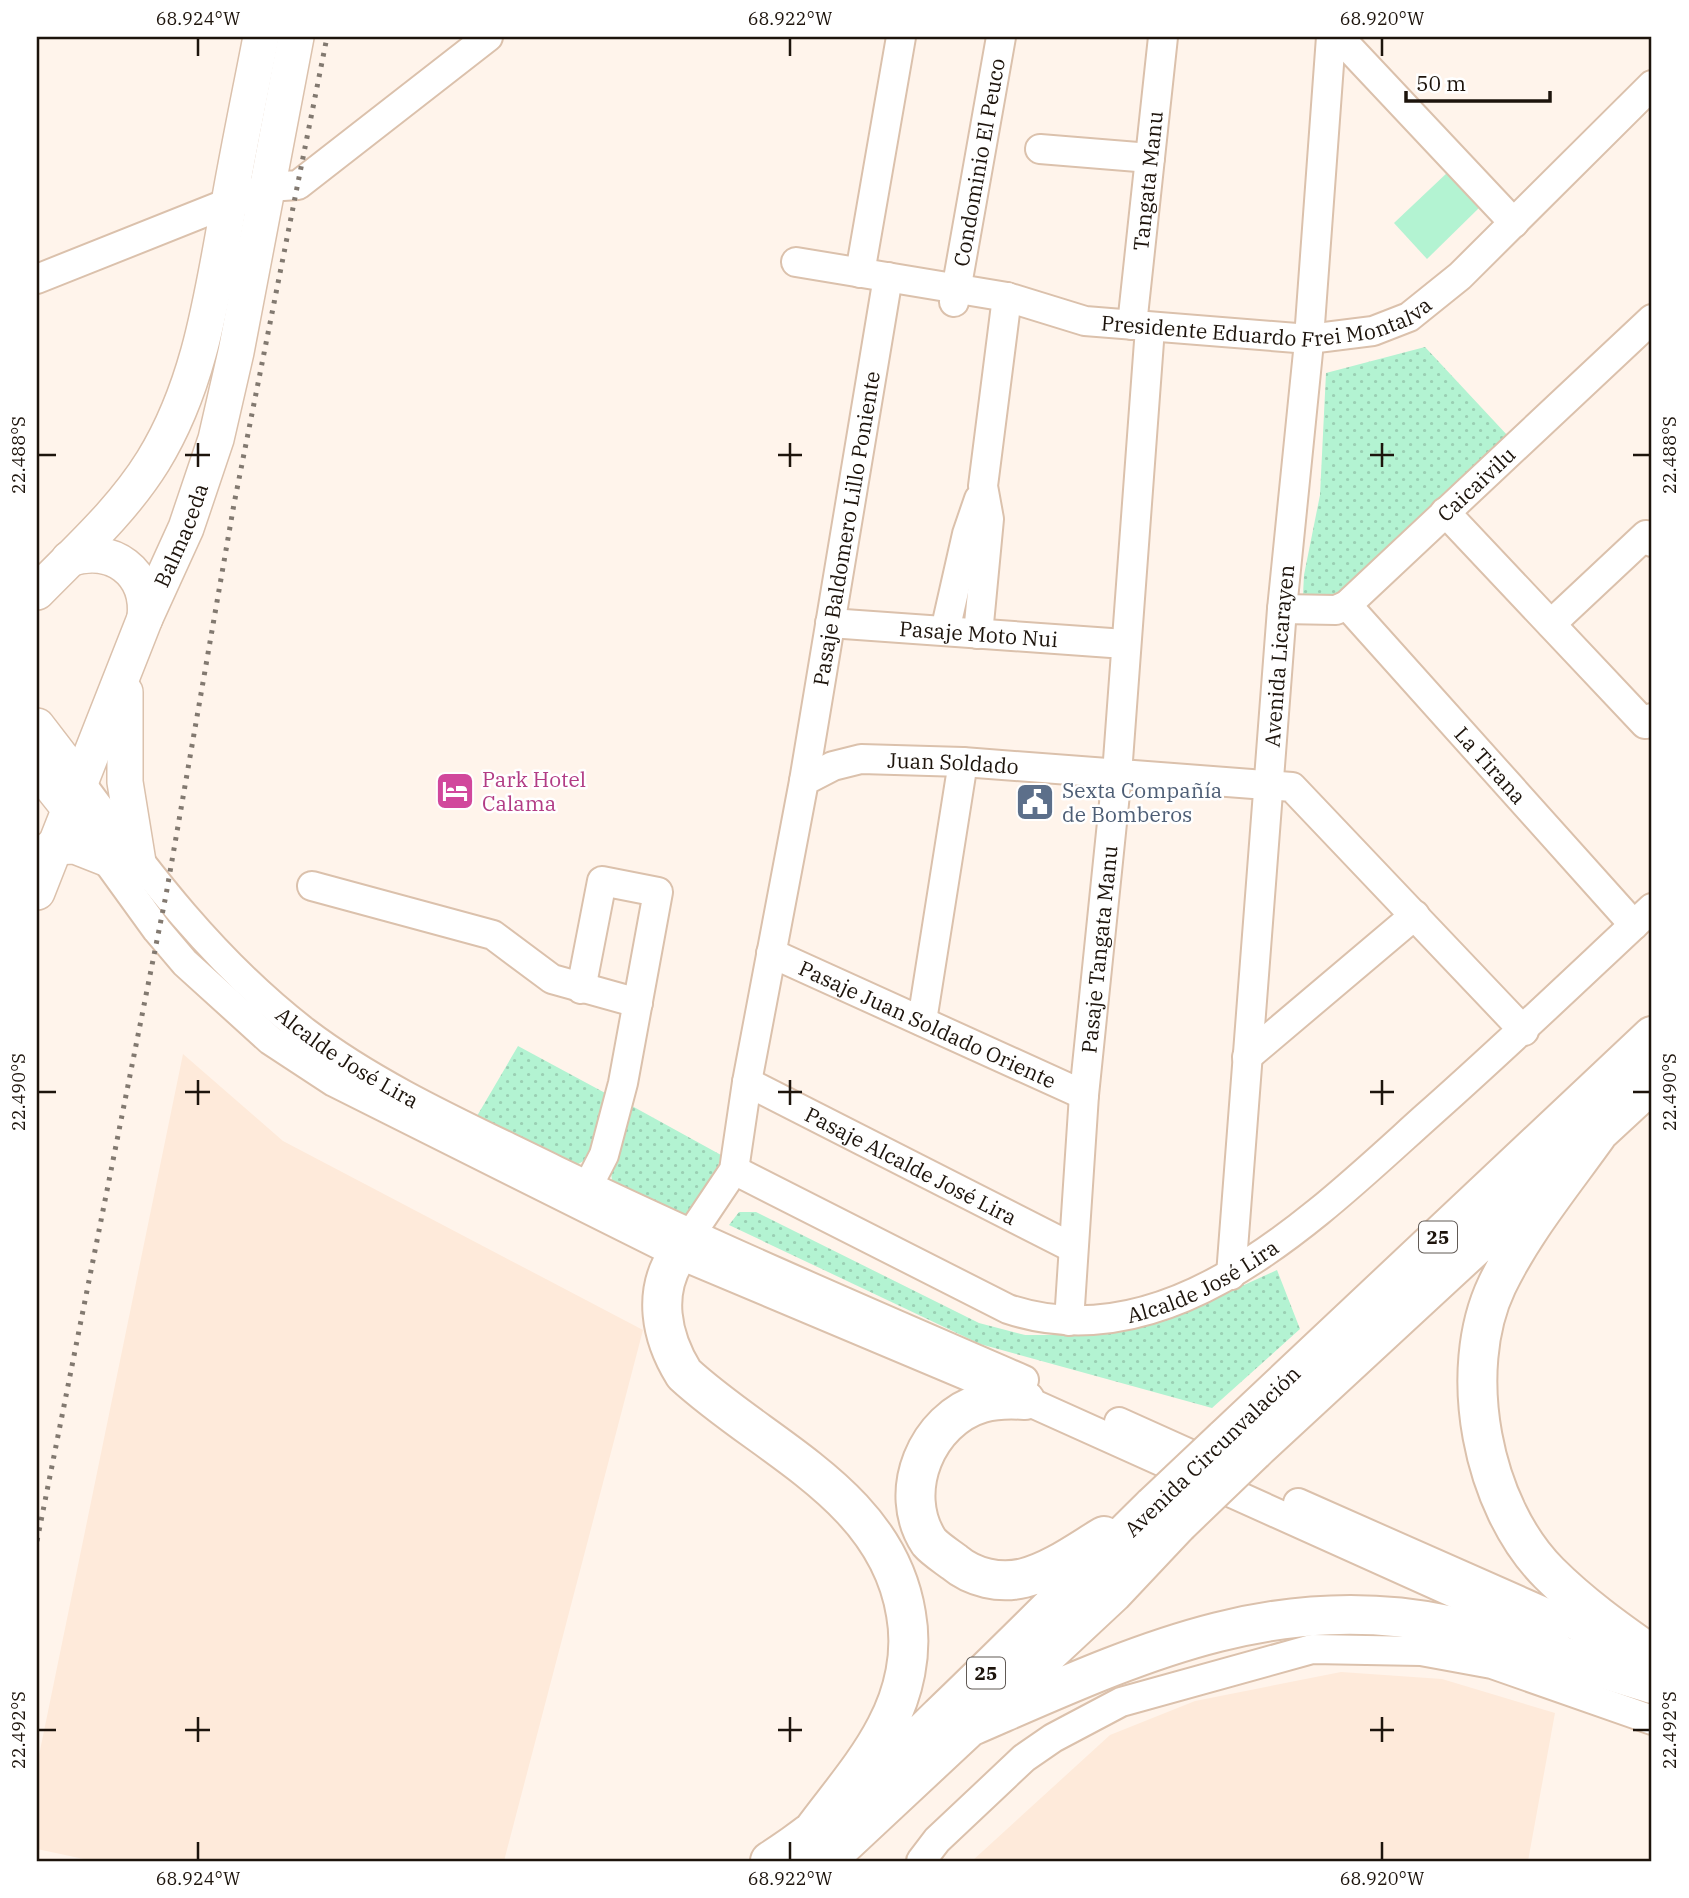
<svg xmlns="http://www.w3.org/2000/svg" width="1689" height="1898" viewBox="0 0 1689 1898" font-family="'IBM Plex Serif',serif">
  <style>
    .built { fill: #feeada }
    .park { fill: url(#park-dots) }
    .pitch { fill: #b3f3d2 }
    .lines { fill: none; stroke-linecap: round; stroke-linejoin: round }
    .minor-casing { stroke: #dbc1ac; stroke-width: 32 }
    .major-casing { stroke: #dbc1ac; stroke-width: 38 }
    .highway-casing { stroke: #dbc1ac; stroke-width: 42 }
    .minor { stroke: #fff; stroke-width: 28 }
    .major { stroke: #fff; stroke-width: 35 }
    .highway { stroke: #fff; stroke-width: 38 }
    .rail { stroke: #827970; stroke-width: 5; stroke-dasharray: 3.5 7; stroke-linecap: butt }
    .highway-bridge-casing { stroke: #dbc1ac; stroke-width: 42; stroke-linecap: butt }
    .highway-bridge { stroke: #fff; stroke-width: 38 }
    .ticks { fill: none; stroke: #1d140c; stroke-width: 2.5 }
    .labels { text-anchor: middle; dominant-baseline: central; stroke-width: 5; stroke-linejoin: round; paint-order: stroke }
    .shield { fill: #fff; stroke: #615a55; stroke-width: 2 }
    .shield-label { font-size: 19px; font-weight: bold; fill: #1d140c }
    .street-label { font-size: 21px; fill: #1d140c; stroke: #fff }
    .hotel-label { font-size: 21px; fill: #b23c85; stroke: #fff; text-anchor: start }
    .service-label { font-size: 21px; fill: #4e5e75; stroke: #fff; text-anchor: start }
    .neatline { fill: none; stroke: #1d140c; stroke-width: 2.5 }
    .ticks-label { font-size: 18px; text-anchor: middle; fill: #1d140c }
  </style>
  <defs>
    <pattern id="park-dots" width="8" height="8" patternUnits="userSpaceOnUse" patternTransform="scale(1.75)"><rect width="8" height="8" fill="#b3f3d2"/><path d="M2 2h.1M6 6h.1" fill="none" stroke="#9acfb3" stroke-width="1.8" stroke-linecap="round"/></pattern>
  </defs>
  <rect width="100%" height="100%" fill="#fff4eb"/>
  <!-- built -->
  <path class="built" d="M 183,1054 L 283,1141 L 643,1330 L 504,1861 L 93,1861 L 37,1849 L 37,1765 Z
    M 1341,1672 L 1442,1679 L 1555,1713 L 1528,1861 L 972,1861 L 1110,1735 L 1195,1701 Z"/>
  <!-- park -->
  <path class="park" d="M 1425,347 L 1508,436 L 1341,600 L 1318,599 L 1303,595 L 1304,575 L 1320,495 L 1326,373 Z
    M 518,1046 L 607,1094 L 591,1157 L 571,1168 L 477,1116 Z
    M 632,1106 L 721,1155 C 713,1188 706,1202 679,1221 L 613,1188 L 610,1165 Z
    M 739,1212 L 756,1212 L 979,1323 L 1025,1335 L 1079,1335 L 1114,1331 L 1176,1316 L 1277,1270 L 1300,1329 L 1212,1408 L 980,1344 L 729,1225 Z"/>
  <!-- pitch -->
  <path class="pitch" d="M 1448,172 L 1481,206 L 1427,259 L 1394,223 Z"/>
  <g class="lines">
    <!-- minor casing -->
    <g class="minor-casing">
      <g id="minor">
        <path d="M 1339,37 L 1514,223"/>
        <path d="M 1040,149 L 1150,158"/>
        <path id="s1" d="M 796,262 L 1007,297 L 1085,321 L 1309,339 L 1373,331 L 1409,317 L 1460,276 L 1652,85"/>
        <path d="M 860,273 L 901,37"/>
        <path d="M 37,279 L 268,187 L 298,185 L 488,37"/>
        <path id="s2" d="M 954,302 L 1001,37"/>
        <path id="s3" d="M 1132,325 L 1163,37"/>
        <path d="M 1445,512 L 1645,724 L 1652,718"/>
        <path id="s4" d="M 1347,605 L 1634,925"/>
        <path id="s5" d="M 1282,609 L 1336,610 L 1347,605 L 1652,319"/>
        <path id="s6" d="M 830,623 L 1125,644"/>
        <path d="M 1551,624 L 1646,535 L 1652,542"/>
        <path d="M 945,631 L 967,534 L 979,499"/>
        <path d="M 978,634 L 989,519 L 983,486 L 1007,297"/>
        <path id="s7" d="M 804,781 L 888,277"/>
        <path id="s8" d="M 80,782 C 147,873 214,962 305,1032 C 380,1089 470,1128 555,1170 C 709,1244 867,1312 1024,1380"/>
        <path d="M 68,807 L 157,930 L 185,963 L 270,1040 L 334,1082 L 678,1254 L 1025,1400 L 1554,1638"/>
        <path d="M 312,886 L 493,935 L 552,979 L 638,1003"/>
        <path id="s9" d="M 771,953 L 1084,1095"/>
        <path d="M 581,989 L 602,881 L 658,892 L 623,1083 L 604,1155 L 588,1186"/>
        <path d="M 922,1021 L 963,762"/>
        <path d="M 1247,1057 L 1415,915"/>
        <path id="s10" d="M 747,1082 L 1073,1248"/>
        <path id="s11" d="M 734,1170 L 1008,1309 C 1170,1363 1317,1215 1426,1117 C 1503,1049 1577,978 1652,908"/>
        <path id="s12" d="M 681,1249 L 734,1170 L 747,1082 L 804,781 L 833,766 L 861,759 L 963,762 L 1292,787 L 1524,1031"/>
        <path id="s13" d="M 1231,1275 L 1282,609 L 1308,352 L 1331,37"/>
        <path id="s14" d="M 1069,1321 L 1084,1095 L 1117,774 L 1150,328"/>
        <path d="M 1119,1422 L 1219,1467"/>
        <path d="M 1298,1503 L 1619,1645"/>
        <path d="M 921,1861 L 937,1840 L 1024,1758 L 1053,1738 L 1121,1702 L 1312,1649 L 1421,1651 L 1492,1664 L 1652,1720"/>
      </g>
    </g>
    <!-- major casing -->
    <g class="major-casing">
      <g id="major">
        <path d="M 69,559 C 112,544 150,572 145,618"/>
        <path d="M 37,592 C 78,550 122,511 153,461 C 200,385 212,296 228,209 C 238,151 250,94 261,37"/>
        <path d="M 125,692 L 125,782 L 138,862"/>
        <path d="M 37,726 L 80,782"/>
        <path d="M 37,768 L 68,807"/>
        <path d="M 52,847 L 75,846 L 108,859"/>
        <path id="s15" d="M 37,892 L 145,618 L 186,528 L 216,439 L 236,352 L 296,37"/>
      </g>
    </g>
    <!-- highway casing -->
    <g class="highway-casing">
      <path id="highway" d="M 1597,1135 C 1562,1184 1523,1231 1497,1285 C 1456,1371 1482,1506 1549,1573 C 1580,1604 1616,1630 1652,1655
        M 678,1254 C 652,1292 661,1337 684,1374 C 764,1448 887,1495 906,1614 C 913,1653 904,1693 886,1727 C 867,1764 837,1798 812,1832
        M 1025,1400 C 1010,1399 996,1399 982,1403 C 927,1419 896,1492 929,1542 C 935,1549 946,1556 954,1562 C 973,1578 1000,1584 1024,1578 C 1052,1571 1079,1551 1104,1536
        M 1224,1439 L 1652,1036
        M 1254,1451 L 1652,1083
        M 972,1726 C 1129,1658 1271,1588 1448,1625 C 1516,1639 1585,1664 1652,1684
        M 770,1861 C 833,1821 887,1768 940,1716 C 1012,1647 1082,1576 1153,1506
        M 826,1861 L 1113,1593 L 1178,1524"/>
    </g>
    <!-- minor -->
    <use href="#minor" class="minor"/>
    <!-- major -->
    <use href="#major" class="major"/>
    <!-- highway -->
    <use href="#highway" class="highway"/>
    <!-- rail -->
    <path class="rail" d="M 37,1541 L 166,895 L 234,504 L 327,37"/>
    <!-- highway-bridge casing -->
    <g class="highway-bridge-casing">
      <path id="highway-bridge" d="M 1153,1506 L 1224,1439
        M 1178,1524 L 1254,1451"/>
    </g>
    <!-- highway-bridge -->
    <use href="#highway-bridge" class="highway-bridge"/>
  </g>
  <!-- ticks -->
  <path class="ticks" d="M 198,38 L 198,56M 790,38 L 790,56M 1382,38 L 1382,56M 198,443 L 198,467M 790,443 L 790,467M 1382,443 L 1382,467M 38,455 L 56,455M 185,455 L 210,455M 778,455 L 802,455M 1370,455 L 1394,455M 1633,455 L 1650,455M 198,1080 L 198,1105M 790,1080 L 790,1105M 1382,1080 L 1382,1105M 38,1092 L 56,1092M 185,1092 L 210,1092M 778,1092 L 802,1092M 1370,1092 L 1394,1092M 1633,1092 L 1650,1092M 198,1717 L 198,1742M 790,1717 L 790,1742M 1382,1717 L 1382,1742M 38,1730 L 56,1730M 185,1730 L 210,1730M 778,1730 L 802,1730M 1370,1730 L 1394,1730M 1633,1730 L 1650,1730M 198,1842 L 198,1860M 790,1842 L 790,1860M 1382,1842 L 1382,1860"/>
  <!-- icons -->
  <defs>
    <g id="hotel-square" transform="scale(2.0125)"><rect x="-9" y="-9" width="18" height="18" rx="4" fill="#d1479c" stroke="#fff"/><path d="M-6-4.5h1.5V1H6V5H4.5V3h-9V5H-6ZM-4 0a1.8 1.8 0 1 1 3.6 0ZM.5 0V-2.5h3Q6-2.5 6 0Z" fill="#fff"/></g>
    <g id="civic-square" transform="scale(2.0125)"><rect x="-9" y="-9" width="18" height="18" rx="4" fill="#5c6f8a" stroke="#fff"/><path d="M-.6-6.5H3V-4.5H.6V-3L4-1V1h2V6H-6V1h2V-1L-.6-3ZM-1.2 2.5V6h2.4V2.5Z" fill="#fff"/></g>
  </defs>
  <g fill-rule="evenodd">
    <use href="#hotel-square" x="455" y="791"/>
    <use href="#civic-square" x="1035" y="802"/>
  </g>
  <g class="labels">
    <!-- shield labels -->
    <g class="shield">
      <rect x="1419" y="1221.5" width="38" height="31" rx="5"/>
      <rect x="967" y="1657.5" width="38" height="31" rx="5"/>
    </g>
    <g class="shield-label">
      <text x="1438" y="1237">25</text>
      <text x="986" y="1673">25</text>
    </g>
    <!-- street labels -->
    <g class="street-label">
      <text stroke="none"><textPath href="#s2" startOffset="142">Condominio El Peuco</textPath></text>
      <text stroke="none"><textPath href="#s3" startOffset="145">Tangata Manu</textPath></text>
      <text stroke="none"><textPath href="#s1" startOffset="480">Presidente Eduardo Frei Montalva</textPath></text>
      <text stroke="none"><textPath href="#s5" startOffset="243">Caicaivilu</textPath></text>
      <text stroke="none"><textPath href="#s7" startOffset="256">Pasaje Baldomero Lillo Poniente</textPath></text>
      <text stroke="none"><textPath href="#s15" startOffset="385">Balmaceda</textPath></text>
      <text stroke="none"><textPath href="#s6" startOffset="149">Pasaje Moto Nui</textPath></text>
      <text stroke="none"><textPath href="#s13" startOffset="621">Avenida Licarayen</textPath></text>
      <text stroke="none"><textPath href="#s12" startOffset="644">Juan Soldado</textPath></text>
      <text stroke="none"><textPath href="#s4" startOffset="215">La Tirana</textPath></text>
      <text stroke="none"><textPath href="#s14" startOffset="373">Pasaje Tangata Manu</textPath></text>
      <text stroke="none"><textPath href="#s9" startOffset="172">Pasaje Juan Soldado Oriente</textPath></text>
      <text stroke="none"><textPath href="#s8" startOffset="387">Alcalde José Lira</textPath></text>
      <text stroke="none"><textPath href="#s10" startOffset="184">Pasaje Alcalde José Lira</textPath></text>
      <text stroke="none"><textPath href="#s11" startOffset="511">Alcalde José Lira</textPath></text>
      <text transform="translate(1212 1451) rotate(-44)">Avenida Circunvalación</text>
    </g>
    <!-- hotel labels -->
    <g class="hotel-label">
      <text x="482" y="779">Park Hotel<tspan x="482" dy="24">Calama</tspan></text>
    </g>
    <!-- service labels -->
    <g class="service-label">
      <text x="1062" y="790">Sexta Compañía<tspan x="1062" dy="24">de Bomberos</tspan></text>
    </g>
  </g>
  <!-- border -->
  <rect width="1689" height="1898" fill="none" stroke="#ffffff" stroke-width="77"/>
  <!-- scale -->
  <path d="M1406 91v10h144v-10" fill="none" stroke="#1d140c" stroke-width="3.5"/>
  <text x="1416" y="91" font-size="21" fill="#1d140c" stroke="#ffffff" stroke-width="5" paint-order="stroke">50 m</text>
  <rect x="38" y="38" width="1612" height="1822" class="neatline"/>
  <g class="ticks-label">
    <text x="198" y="25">68.924°W</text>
    <text x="790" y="25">68.922°W</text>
    <text x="1382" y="25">68.920°W</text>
    <text transform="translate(19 455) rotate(-90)" y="6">22.488°S</text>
    <text transform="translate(1670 455) rotate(-90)" y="6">22.488°S</text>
    <text transform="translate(19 1092) rotate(-90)" y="6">22.490°S</text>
    <text transform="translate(1670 1092) rotate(-90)" y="6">22.490°S</text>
    <text transform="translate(19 1730) rotate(-90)" y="6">22.492°S</text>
    <text transform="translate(1670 1730) rotate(-90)" y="6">22.492°S</text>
    <text x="198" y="1885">68.924°W</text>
    <text x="790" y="1885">68.922°W</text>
    <text x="1382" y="1885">68.920°W</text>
  </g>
</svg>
